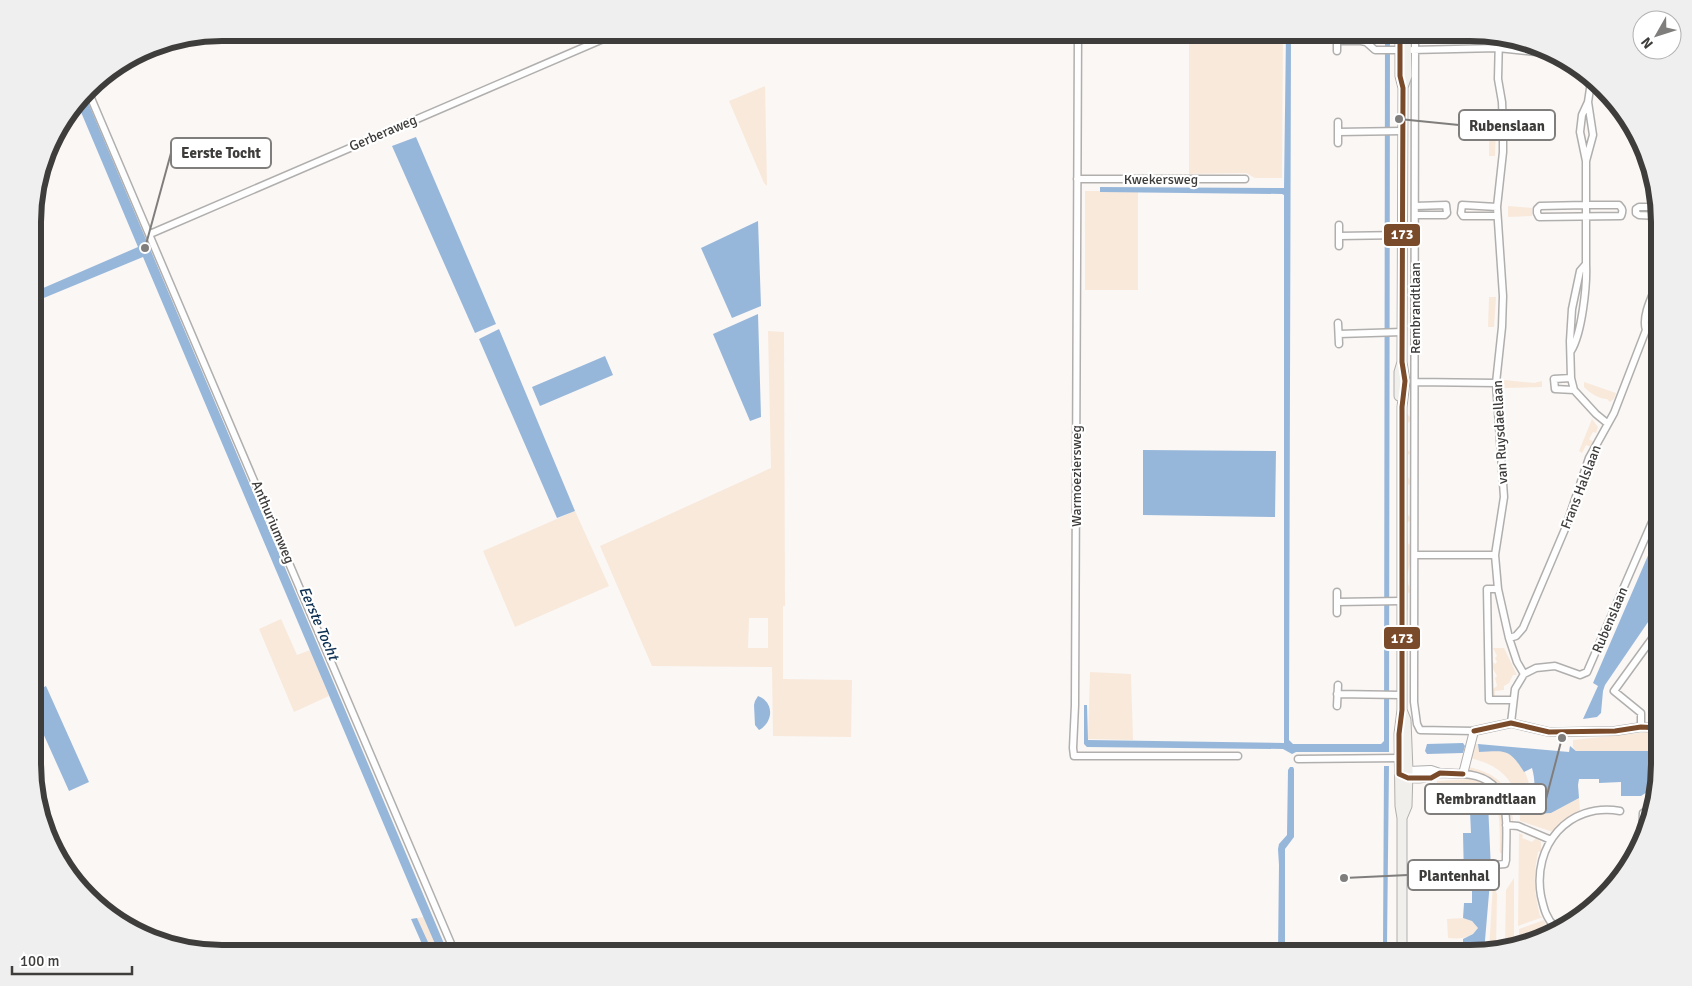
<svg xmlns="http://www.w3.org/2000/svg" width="1692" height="986" viewBox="0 0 1692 986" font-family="Signika,sans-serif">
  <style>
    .green { fill: #f9e9db; fill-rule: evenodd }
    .water { fill: #97b7da }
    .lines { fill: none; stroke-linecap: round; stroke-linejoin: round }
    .minor-casing { stroke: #b1afae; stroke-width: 9 }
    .tertiary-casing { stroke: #b1afae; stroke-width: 10 }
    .secondary-casing { stroke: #b1afae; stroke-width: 11 }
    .minor { stroke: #fefefe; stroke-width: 6 }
    .tertiary { stroke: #fefefe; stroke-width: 8 }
    .secondary { stroke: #f1efec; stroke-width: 9 }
    .bus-1-casing { stroke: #fff; stroke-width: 9 }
    .bus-1 { stroke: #7a4b2a; stroke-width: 5 }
    .labels { text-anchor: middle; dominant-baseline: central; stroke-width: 4.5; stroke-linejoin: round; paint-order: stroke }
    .street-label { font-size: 14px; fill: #3e3d3b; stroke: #fff }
    .water-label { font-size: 15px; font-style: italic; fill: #0c2f51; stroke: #fff }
    .rim { fill: none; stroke: #3e3d3b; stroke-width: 6 }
    .leader { fill: none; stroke: #807e7c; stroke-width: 2 }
    .callout-dot { fill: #807e7c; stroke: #fff; stroke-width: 2 }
    .callout { fill: #fff; stroke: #807e7c; stroke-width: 2 }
    .callout-label { font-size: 15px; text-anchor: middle; font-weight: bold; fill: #3e3d3b }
    .line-badge { stroke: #fff; stroke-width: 2 }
    .badge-label { font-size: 14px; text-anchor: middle; font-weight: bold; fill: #fff }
  </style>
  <rect width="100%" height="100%" fill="#faf7f5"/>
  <!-- green -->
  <path class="green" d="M 1189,33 L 1283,33 L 1282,178 L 1255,178 L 1246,173 L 1189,174 Z
    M 1501,37 L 1519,39 L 1544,49 L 1513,48 L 1503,45 L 1501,41 Z
    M 765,86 L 767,186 L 764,183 L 729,101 Z
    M 1496,129 L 1495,156 L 1489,156 L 1489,130 Z
    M 1085,191 L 1138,191 L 1138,290 L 1085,290 Z
    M 1508,206 L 1532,208 L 1532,216 L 1508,217 Z
    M 1659,286 L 1659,310 L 1649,326 L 1647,324 L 1650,307 Z
    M 1489,297 L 1496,297 L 1494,327 L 1488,327 Z
    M 768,331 L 784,332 L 785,606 L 783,606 L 783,679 L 852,680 L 851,737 L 773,736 L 772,667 L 652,666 L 600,546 L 771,468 ZM 749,618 L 768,618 L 768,648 L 748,648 Z
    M 1504,380 L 1534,383 L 1542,381 L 1542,387 L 1504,388 Z
    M 1584,382 L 1616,393 L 1614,399 L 1610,402 L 1607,399 C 1599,399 1590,393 1584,387 Z
    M 1406,406 L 1407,414 L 1411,418 L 1411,420 L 1408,423 L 1408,450 L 1411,453 L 1408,455 L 1408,477 L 1411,483 L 1408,485 L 1408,515 L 1412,519 L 1407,523 L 1408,543 L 1411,547 C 1411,550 1412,556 1411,560 C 1408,571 1405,580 1411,592 L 1408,593 L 1408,610 L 1405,610 Z
    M 1592,419 L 1598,427 L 1596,433 L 1593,432 L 1589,439 L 1594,442 L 1591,447 L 1586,445 L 1582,453 L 1579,451 Z
    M 575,511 L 609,586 L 515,627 L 483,551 Z
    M 281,619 L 297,655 L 310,650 L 329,696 L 294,712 L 259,629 Z
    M 1493,648 L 1504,648 L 1517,675 L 1513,675 L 1509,683 L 1504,686 L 1504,690 L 1495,691 L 1495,698 L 1491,695 L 1492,686 L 1493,689 L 1497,686 L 1495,678 L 1497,676 L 1492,667 L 1492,661 L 1495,664 L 1497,662 L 1495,658 L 1497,656 Z
    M 1090,672 L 1131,674 L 1133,740 L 1088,739 Z
    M 1657,731 L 1659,732 L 1659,751 L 1576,751 L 1573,747 L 1573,740 Z
    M 1475,744 L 1478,744 L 1479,752 C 1487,751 1496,750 1504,751 C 1518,753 1529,777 1530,790 L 1534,791 L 1530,810 L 1551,813 L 1579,798 L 1580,811 L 1560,824 L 1553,832 L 1520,821 C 1520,786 1505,766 1470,758 Z
    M 1469,767 C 1502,775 1511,788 1513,822 C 1509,816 1510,809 1508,802 C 1503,783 1486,775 1468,772 Z
    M 1470,779 C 1509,787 1502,821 1503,853 L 1500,853 C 1499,828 1505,783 1468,783 C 1458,783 1447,785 1437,786 L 1437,781 Z
    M 1519,833 L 1523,835 L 1522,838 L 1532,842 L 1536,838 L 1541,842 L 1541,851 L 1538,852 C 1533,878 1534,890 1540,916 L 1543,917 L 1518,926 Z
    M 1514,878 L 1514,943 L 1505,946 L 1506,890 Z
    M 1493,885 L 1497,894 L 1496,949 L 1489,951 Z
    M 424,917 L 439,953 L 433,953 L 417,918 Z
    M 1466,918 L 1472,921 L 1478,928 C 1470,939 1461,939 1448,938 L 1447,919 Z
    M 1544,920 L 1546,925 L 1541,927 L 1543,932 L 1547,933 L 1519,942 L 1519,929 Z"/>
  <!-- water -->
  <path class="water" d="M 1286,33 L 1291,33 L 1289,731 L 1289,740 L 1293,744 L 1381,744 L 1384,741 L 1385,33 L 1390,33 L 1389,752 L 1296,752 L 1292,754 L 1283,749 L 1087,747 L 1084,744 L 1084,705 L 1087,705 L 1088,740 L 1284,743 L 1284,195 L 1282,194 L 1100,192 L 1100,187 L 1284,188 Z
    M 85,95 L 448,953 L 439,953 L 412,891 L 143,257 L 34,302 L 34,292 L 138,247 L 78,105 Z
    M 416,137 L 496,324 L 475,333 L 392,146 Z
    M 758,221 L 761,306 L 732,318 L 701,248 Z
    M 758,314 L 761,417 L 750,421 L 713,334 Z
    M 499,329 L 575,511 L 557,518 L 479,339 Z
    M 605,356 L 613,375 L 540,406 L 532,387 Z
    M 1143,450 L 1276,451 L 1275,517 L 1143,515 Z
    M 1659,530 L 1659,606 L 1605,685 L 1603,691 L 1601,713 L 1597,717 L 1583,719 L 1598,686 L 1593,683 Z
    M 46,686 L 89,782 L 69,791 L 34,713 L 34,692 Z
    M 758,696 C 775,702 773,723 759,730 L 755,725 L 754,705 L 755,701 Z
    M 1463,743 L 1465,746 L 1463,753 L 1427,754 L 1425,751 L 1427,744 Z
    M 1478,744 L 1569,752 L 1570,746 L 1576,751 L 1659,751 L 1659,776 L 1657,785 L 1647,785 L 1647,792 L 1641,796 L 1621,796 L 1621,782 L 1599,783 L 1599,779 L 1579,779 L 1578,785 L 1579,798 L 1551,813 L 1534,814 L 1530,810 C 1535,796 1536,782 1532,768 L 1524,772 C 1509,748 1505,751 1479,752 Z
    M 1384,766 L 1389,766 L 1387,944 L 1383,944 Z
    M 1290,767 L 1293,767 L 1294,769 L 1294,837 L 1285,849 L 1285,953 L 1278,953 L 1279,865 L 1278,849 L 1279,844 L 1287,835 L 1288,770 Z
    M 1473,790 L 1479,792 L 1488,803 L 1491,870 L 1484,952 L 1482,953 L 1463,953 L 1463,939 L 1473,934 L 1478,928 L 1472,921 L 1463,918 L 1464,903 L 1472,903 L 1472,882 L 1464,880 L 1463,833 L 1471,833 L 1470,811 L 1440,806 L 1439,791 Z
    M 417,918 L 433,953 L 426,953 L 411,919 Z"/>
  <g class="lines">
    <!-- minor casing -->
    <g class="minor-casing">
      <path id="minor" d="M 1078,33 L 1075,705 L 1073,748 L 1074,756 L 1238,756
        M 1337,33 L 1337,51
        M 1415,33 L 1414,702 L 1417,724 L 1420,730 L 1474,731
        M 1499,36 L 1498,79 L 1502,102 L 1503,128 L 1503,152 L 1497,207 L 1503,296 L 1502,327 L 1496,383 L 1504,497 L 1495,555 L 1498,589 L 1509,638 L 1517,662 L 1524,674 L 1515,689 L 1511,723
        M 1337,41 L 1361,41 L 1366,42 L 1375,50 L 1402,50
        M 1412,50 L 1498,48 L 1555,54
        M 1591,82 L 1588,102 L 1582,115 L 1580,132 L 1586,161 L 1586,264 L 1580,271 L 1572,309 L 1570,341 L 1571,378 L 1574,390 L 1596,414 L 1607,423
        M 88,91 L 455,953
        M 1338,122 L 1338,143
        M 1338,132 L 1402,131
        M 1586,161 L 1593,135 L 1588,102
        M 1077,179 L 1245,179
        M 1585,205 L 1619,205 C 1623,209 1623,211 1621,216 L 1539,217 L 1537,213 L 1537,209 L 1540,206 Z
        M 1415,206 L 1446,205 L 1447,213 L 1445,215 L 1416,215
        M 1497,207 L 1462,205 L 1461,213 L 1463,216 L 1497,216
        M 1659,207 L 1639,207 L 1636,209 L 1636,213 L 1639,215 L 1659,216
        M 150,234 L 617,33
        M 1339,236 L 1402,235
        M 1339,246 L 1339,225
        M 1338,323 L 1339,344
        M 1646,330 L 1652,327 L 1659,315
        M 1339,334 L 1402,332
        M 1571,351 C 1582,333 1587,286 1586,264
        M 1571,378 L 1554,379 L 1555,389 L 1574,390
        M 1415,382 L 1496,383
        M 1415,555 L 1495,555
        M 1498,589 L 1487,589 L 1489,700 L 1513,700
        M 1337,592 L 1337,613
        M 1337,602 L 1401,601
        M 1509,638 L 1516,636 L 1523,628 L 1565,529 L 1589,458 L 1614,413 L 1646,330 C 1641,315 1654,293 1659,279
        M 1524,674 L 1536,668 L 1555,666 L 1580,675 L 1587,672 L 1659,506
        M 1337,694 L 1401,695
        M 1337,706 L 1338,685
        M 1641,727 L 1641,713 L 1614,691 L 1659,629
        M 1298,759 L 1402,758
        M 1463,774 C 1514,777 1506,822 1506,860 L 1505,864 L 1493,865
        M 1506,825 L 1518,826 L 1551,840
        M 1642,833 L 1643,813 L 1649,809
        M 1566,927 L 1555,927 C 1546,918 1544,909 1541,896 C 1532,846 1568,802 1620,811"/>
    </g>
    <!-- tertiary casing -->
    <g class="tertiary-casing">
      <path id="tertiary" d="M 1402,773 L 1408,771 L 1431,770 L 1440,773 L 1463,774 L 1474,731 L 1511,723 L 1549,732 L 1562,732 L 1615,731 L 1641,727 L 1659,728
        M 1403,776 C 1414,781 1429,778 1440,773"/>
    </g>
    <!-- secondary casing -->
    <g class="secondary-casing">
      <path id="secondary" d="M 1400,33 L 1400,76 L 1403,88 L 1402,362 L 1405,381 L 1402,407 L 1402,710 L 1399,734 L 1400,806 L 1402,818 L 1402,953
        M 1403,87 L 1407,76 L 1406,33
        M 1399,396 L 1399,372 L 1402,362
        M 1402,818 L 1407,806 L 1408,771 L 1406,720 L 1402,710"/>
    </g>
    <!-- minor -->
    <use href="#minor" class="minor"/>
    <!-- tertiary -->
    <use href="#tertiary" class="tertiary"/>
    <!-- secondary -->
    <use href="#secondary" class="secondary"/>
    <!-- bus-1 casing -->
    <g class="bus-1-casing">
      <path id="bus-1" d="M 1400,33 L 1400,76 L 1403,88 L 1402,362 L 1405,381 L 1402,407 L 1402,710 L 1399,734 L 1399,774 L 1408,778 L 1431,778 L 1440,773 L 1463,774
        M 1474,731 L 1511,723 L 1549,732 L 1615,731 L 1641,727 L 1659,728"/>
    </g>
    <!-- bus-1 -->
    <use href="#bus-1" class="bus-1"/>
  </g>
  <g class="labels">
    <!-- street labels -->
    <g class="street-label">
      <text transform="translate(383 133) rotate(-23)">Gerberaweg</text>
      <text x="1161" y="179">Kwekersweg</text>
      <text transform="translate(1415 308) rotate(-90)">Rembrandtlaan</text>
      <text transform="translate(1500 432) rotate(-93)">van Ruysdaellaan</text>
      <text transform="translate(1076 476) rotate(-90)">Warmoeziersweg</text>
      <text transform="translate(1581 487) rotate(-69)">Frans Halslaan</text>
      <text transform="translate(273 522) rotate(67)">Anthuriumweg</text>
      <text transform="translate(1610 620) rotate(-67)">Rubenslaan</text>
    </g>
    <!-- water labels -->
    <g class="water-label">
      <text transform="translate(319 623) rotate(67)">Eerste Tocht</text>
    </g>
  </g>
  <!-- crop -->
  <path d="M0 0H1692V986H0ZM222 41H1470A181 181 0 0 1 1651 222V764A181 181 0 0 1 1470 945H222A181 181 0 0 1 41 764V222A181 181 0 0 1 222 41Z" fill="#f0efef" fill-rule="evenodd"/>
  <path class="rim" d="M222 41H1470A181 181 0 0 1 1651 222V764A181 181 0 0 1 1470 945H222A181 181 0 0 1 41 764V222A181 181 0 0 1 222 41Z"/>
  <!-- callouts -->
  <path class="leader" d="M1399 119L1459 125M145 248L171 153M1562 738L1546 799M1344 878L1408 875"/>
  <g class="callout-dot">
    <circle cx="1399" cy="119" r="5"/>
    <circle cx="145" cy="248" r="5"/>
    <circle cx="1562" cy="738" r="5"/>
    <circle cx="1344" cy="878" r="5"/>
  </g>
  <g class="callout">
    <rect x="1459" y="110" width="96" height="30" rx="5"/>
    <rect x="171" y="138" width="100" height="30" rx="5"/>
    <rect x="1425" y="784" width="121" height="30" rx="5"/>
    <rect x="1408" y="860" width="91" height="30" rx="5"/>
  </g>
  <g class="callout-label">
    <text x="1507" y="131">Rubenslaan</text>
    <text x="221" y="158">Eerste Tocht</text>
    <text x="1486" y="804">Rembrandtlaan</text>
    <text x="1454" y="881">Plantenhal</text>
  </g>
  <g class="line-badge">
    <rect x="1383" y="223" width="38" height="24" rx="5" fill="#7a4b2a"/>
    <rect x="1383" y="626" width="38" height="24" rx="5" fill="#7a4b2a"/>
  </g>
  <g class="badge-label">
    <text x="1402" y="239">173</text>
    <text x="1402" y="643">173</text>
  </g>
  <!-- north arrow -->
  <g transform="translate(1657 35) rotate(231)"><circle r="24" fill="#ffffff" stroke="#b2b1b1"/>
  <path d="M0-4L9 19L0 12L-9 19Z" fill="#807e7c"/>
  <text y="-8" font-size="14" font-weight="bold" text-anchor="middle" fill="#3e3d3b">N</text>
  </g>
  <!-- scale -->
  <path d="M12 966v8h120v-8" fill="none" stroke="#3e3d3b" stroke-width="2.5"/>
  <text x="20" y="966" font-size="15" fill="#3e3d3b" stroke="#ffffff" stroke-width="4" paint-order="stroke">100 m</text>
</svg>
